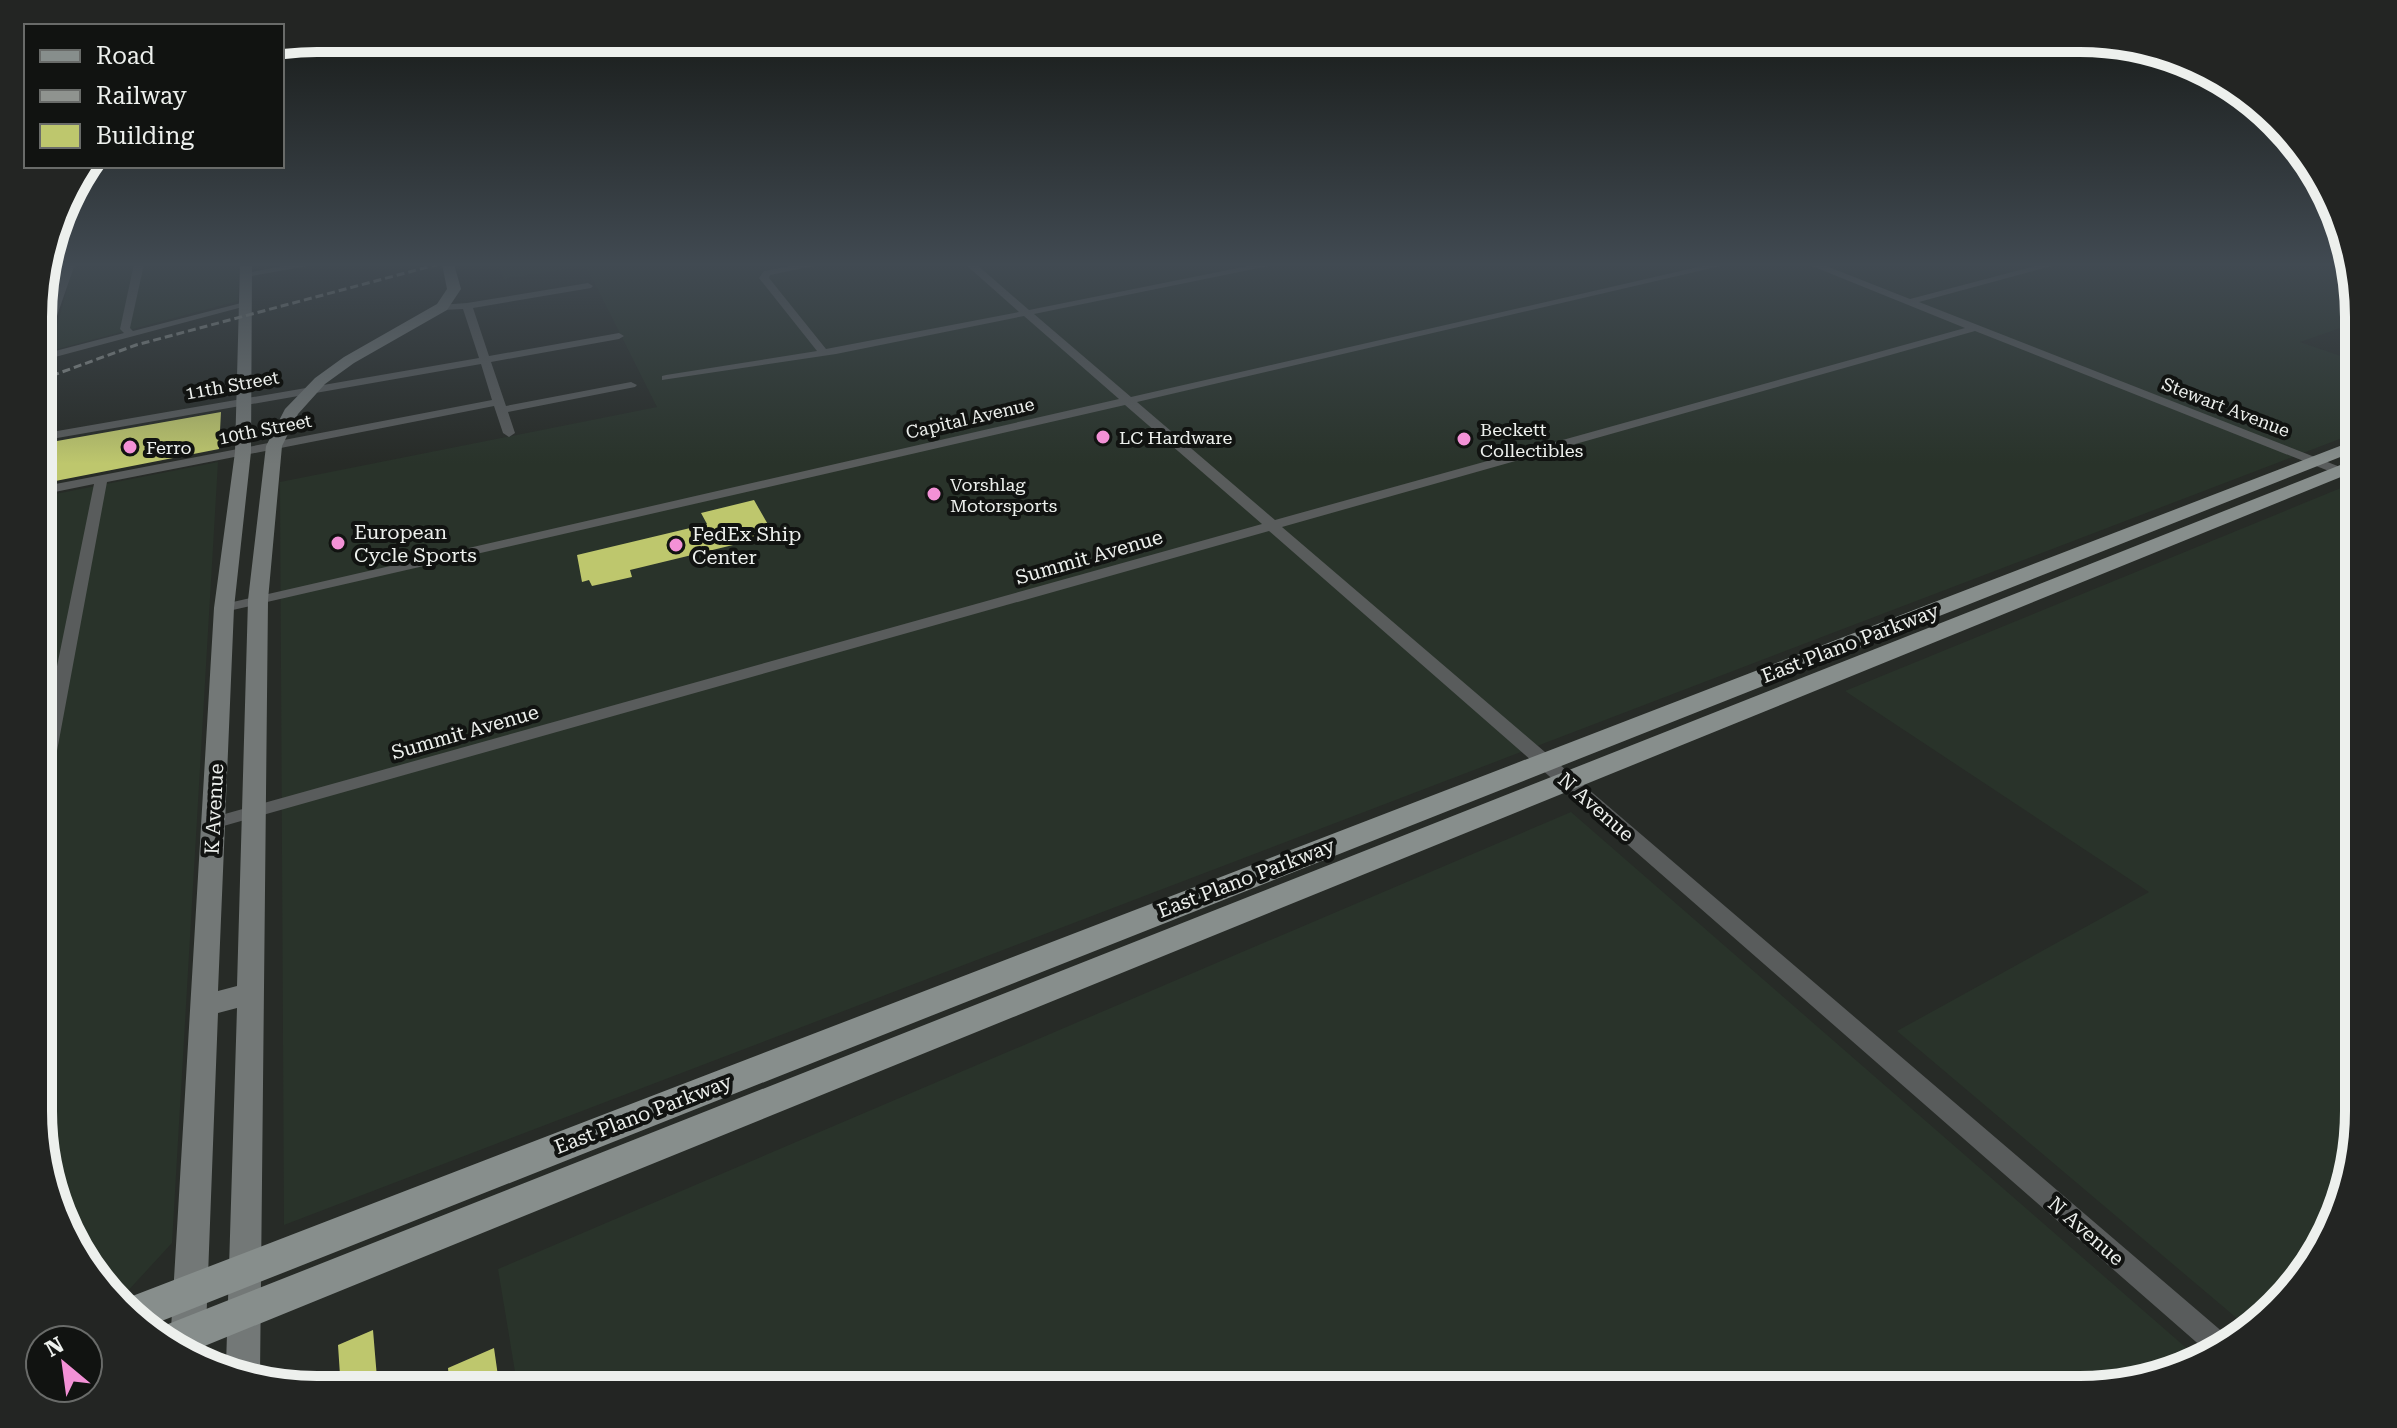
<svg xmlns="http://www.w3.org/2000/svg" width="2397" height="1428" viewBox="0 0 2397 1428" font-family="'Roboto Serif',serif">
  <style>
    .built { fill: #29332a }
    .building { fill: #bec76d }
    .lines { fill: none; stroke-linecap: round; stroke-linejoin: round }
    .street { fill: #595c5c; fill-rule: evenodd }
    .secondary { fill: #737877; fill-rule: evenodd }
    .primary { fill: #878e8c; fill-rule: evenodd }
    .rail { stroke: #8f938f; stroke-width: 3; stroke-dasharray: 8 4; stroke-linecap: butt }
    .poi-dot { fill: #f391d6; stroke: #111311; stroke-width: 3 }
    .labels { text-anchor: middle; dominant-baseline: central; stroke-width: 8; stroke-linejoin: round; paint-order: stroke }
    .far-street-label { font-size: 18px; fill: #edf0ed; stroke: #111311 }
    .far-poi-label { font-size: 18px; fill: #edf0ed; stroke: #111311; text-anchor: start }
    .poi-label { font-size: 20px; fill: #edf0ed; stroke: #111311; text-anchor: start }
    .street-label { font-size: 20px; fill: #edf0ed; stroke: #111311 }
    .rim { fill: none; stroke: #edf0ed; stroke-width: 10 }
  </style>
  <rect width="100%" height="100%" fill="#272b27"/>
  <!-- built -->
  <path class="built" d="M 74,264 L 239,264 L 238,301 L 50,351 Z
    M 498,264 L 2347,264 L 2358,298 L 2358,322 L 2300,342 L 2358,362 L 2358,432 L 284,1225 L 280,482 L 657,407 L 586,266 L 503,279 Z
    M 218,462 L 172,1243 L 125,1294 L 118,1297 L 85,1266 L 40,1147 L 40,497 Z
    M 2358,481 L 2358,1129 L 2321,1251 L 2246,1326 L 1897,1031 L 2149,892 L 1845,691 Z
    M 1571,812 L 2199,1359 L 2098,1389 L 518,1390 L 498,1269 Z"/>
  <!-- building -->
  <path class="building" d="M 221,412 L 219,449 L 40,484 L 40,444 Z
    M 754,500 L 774,535 L 630,570 L 632,577 L 592,586 L 589,580 L 582,582 L 577,555 L 707,524 L 701,513 Z
    M 373,1330 L 378,1390 L 341,1390 L 338,1345 Z
    M 494,1348 L 500,1390 L 450,1390 L 448,1368 Z"/>
  <g class="lines">
    <!-- street -->
    <path class="street" d="M 65,264 L 75,264 L 45,350 L 40,353 L 40,334 Z
      M 134,264 L 144,264 L 130,328 L 133,331 L 245,302 L 250,305 L 40,361 L 40,355 L 124,333 L 120,329 Z
      M 294,264 L 319,264 L 246,277 L 241,274 Z
      M 801,264 L 823,264 L 770,275 L 769,278 L 826,349 L 1019,312 L 965,264 L 976,264 L 1029,310 L 1258,264 L 1278,264 L 1034,314 L 1131,397 L 1711,264 L 1729,264 L 1137,402 L 1275,520 L 1965,328 L 1807,264 L 1821,264 L 1910,299 L 2043,264 L 2059,264 L 1919,302 L 2358,474 L 2358,482 L 2354,481 L 1975,331 L 1282,527 L 2232,1340 L 2220,1352 L 2211,1355 L 1269,531 L 213,829 L 207,827 L 204,823 L 207,819 L 1262,524 L 1125,405 L 224,612 L 217,608 L 224,604 L 1119,399 L 1024,316 L 836,354 L 662,380 L 662,376 L 666,375 L 817,351 L 759,278 L 764,271 Z
      M 588,283 L 593,286 L 591,288 L 473,308 L 489,356 L 619,333 L 624,336 L 619,339 L 491,362 L 506,406 L 631,382 L 637,385 L 635,387 L 508,412 L 515,433 L 509,437 L 503,433 L 494,406 L 107,482 L 49,794 L 40,800 L 40,750 L 94,484 L 40,495 L 40,487 L 492,400 L 481,364 L 40,441 L 40,434 L 479,358 L 463,309 L 442,310 L 437,307 L 439,305 L 467,303 Z"/>
    <!-- secondary -->
    <path class="secondary" d="M 240,264 L 252,264 L 251,452 L 234,608 L 218,991 L 237,986 L 248,600 L 266,446 L 285,409 L 315,378 L 344,357 L 437,304 L 447,289 L 442,264 L 454,264 L 461,289 L 447,310 L 354,363 L 325,384 L 298,414 L 282,446 L 268,600 L 260,1375 L 226,1366 L 237,1008 L 218,1013 L 205,1355 L 203,1359 L 177,1352 L 170,1346 L 214,608 L 235,452 Z"/>
    <!-- primary -->
    <path class="primary" d="M 2358,439 L 2358,450 L 149,1326 L 122,1300 Z
      M 2358,458 L 2358,470 L 185,1354 L 177,1352 L 153,1330 Z"/>
    <!-- rail -->
    <path class="rail" d="M 40,380 L 136,345 L 439,264"/>
  </g>
  <!-- sky -->
  <linearGradient id="sky" x2="0" y2="1"><stop stop-color="#151815"/><stop offset="0.57" stop-color="#414a52"/><stop offset="1" stop-color="#414a52" stop-opacity="0"/></linearGradient>
  <rect width="2397" height="464" fill="url(#sky)"/>
  <!-- markers -->
  <g class="poi-dot">
    <circle cx="1103" cy="437" r="8"/>
    <circle cx="1464" cy="439" r="8"/>
    <circle cx="130" cy="447" r="8"/>
    <circle cx="934" cy="494" r="8"/>
    <circle cx="338" cy="543" r="8"/>
    <circle cx="676" cy="545" r="8"/>
  </g>
  <g class="labels">
    <!-- far-street labels -->
    <g class="far-street-label">
      <text transform="translate(232 385) rotate(-10)">11th Street</text>
      <text transform="translate(2226 407) rotate(21)">Stewart Avenue</text>
      <text transform="translate(970 418) rotate(-13)">Capital Avenue</text>
      <text transform="translate(265 429) rotate(-11)">10th Street</text>
    </g>
    <!-- far-poi labels -->
    <g class="far-poi-label">
      <text x="1480" y="429">Beckett<tspan x="1480" dy="21">Collectibles</tspan></text>
      <text x="1119" y="437">LC Hardware</text>
      <text x="146" y="447">Ferro</text>
      <text x="950" y="484">Vorshlag<tspan x="950" dy="21">Motorsports</tspan></text>
    </g>
    <!-- poi labels -->
    <g class="poi-label">
      <text x="354" y="532">European<tspan x="354" dy="23">Cycle Sports</tspan></text>
      <text x="692" y="534">FedEx Ship<tspan x="692" dy="23">Center</tspan></text>
    </g>
    <!-- street labels -->
    <g class="street-label">
      <text transform="translate(1089 557) rotate(-16)">Summit Avenue</text>
      <text transform="translate(1850 643) rotate(-21)">East Plano Parkway</text>
      <text transform="translate(465 732) rotate(-16)">Summit Avenue</text>
      <text transform="translate(1596 807) rotate(41)">N Avenue</text>
      <text transform="translate(214 809) rotate(-87)">K Avenue</text>
      <text transform="translate(1246 878) rotate(-21)">East Plano Parkway</text>
      <text transform="translate(643 1114) rotate(-21)">East Plano Parkway</text>
      <text transform="translate(2086 1231) rotate(41)">N Avenue</text>
    </g>
  </g>
  <!-- crop -->
  <path d="M0 0H2397V1428H0ZM317 52H2080A265 265 0 0 1 2345 317V1111A265 265 0 0 1 2080 1376H317A265 265 0 0 1 52 1111V317A265 265 0 0 1 317 52Z" fill="#232523" fill-rule="evenodd"/>
  <path class="rim" d="M317 52H2080A265 265 0 0 1 2345 317V1111A265 265 0 0 1 2080 1376H317A265 265 0 0 1 52 1111V317A265 265 0 0 1 317 52Z"/>
  <!-- legend -->
  <rect x="24" y="24" width="260" height="144" fill="#111311" stroke="#696b69" stroke-width="2"/>
  <rect x="40" y="50" width="40" height="12" fill="#878e8c" stroke="#696b69" stroke-width="2"/>
  <text x="96" y="64" font-size="24" fill="#edf0ed">Road</text>
  <rect x="40" y="90" width="40" height="12" fill="#8f938f" stroke="#696b69" stroke-width="2"/>
  <text x="96" y="104" font-size="24" fill="#edf0ed">Railway</text>
  <rect x="40" y="124" width="40" height="24" fill="#bec76d" stroke="#696b69" stroke-width="2"/>
  <text x="96" y="144" font-size="24" fill="#edf0ed">Building</text>
  <!-- north arrow -->
  <g transform="translate(64 1364) rotate(331)"><circle r="38" fill="#111311" stroke="#696b69" stroke-width="2"/>
  <path d="M0-6L14 30L0 20L-14 30Z" fill="#f391d6"/>
  <text y="-12" font-size="22" font-weight="bold" text-anchor="middle" fill="#edf0ed">N</text>
  </g>
</svg>
